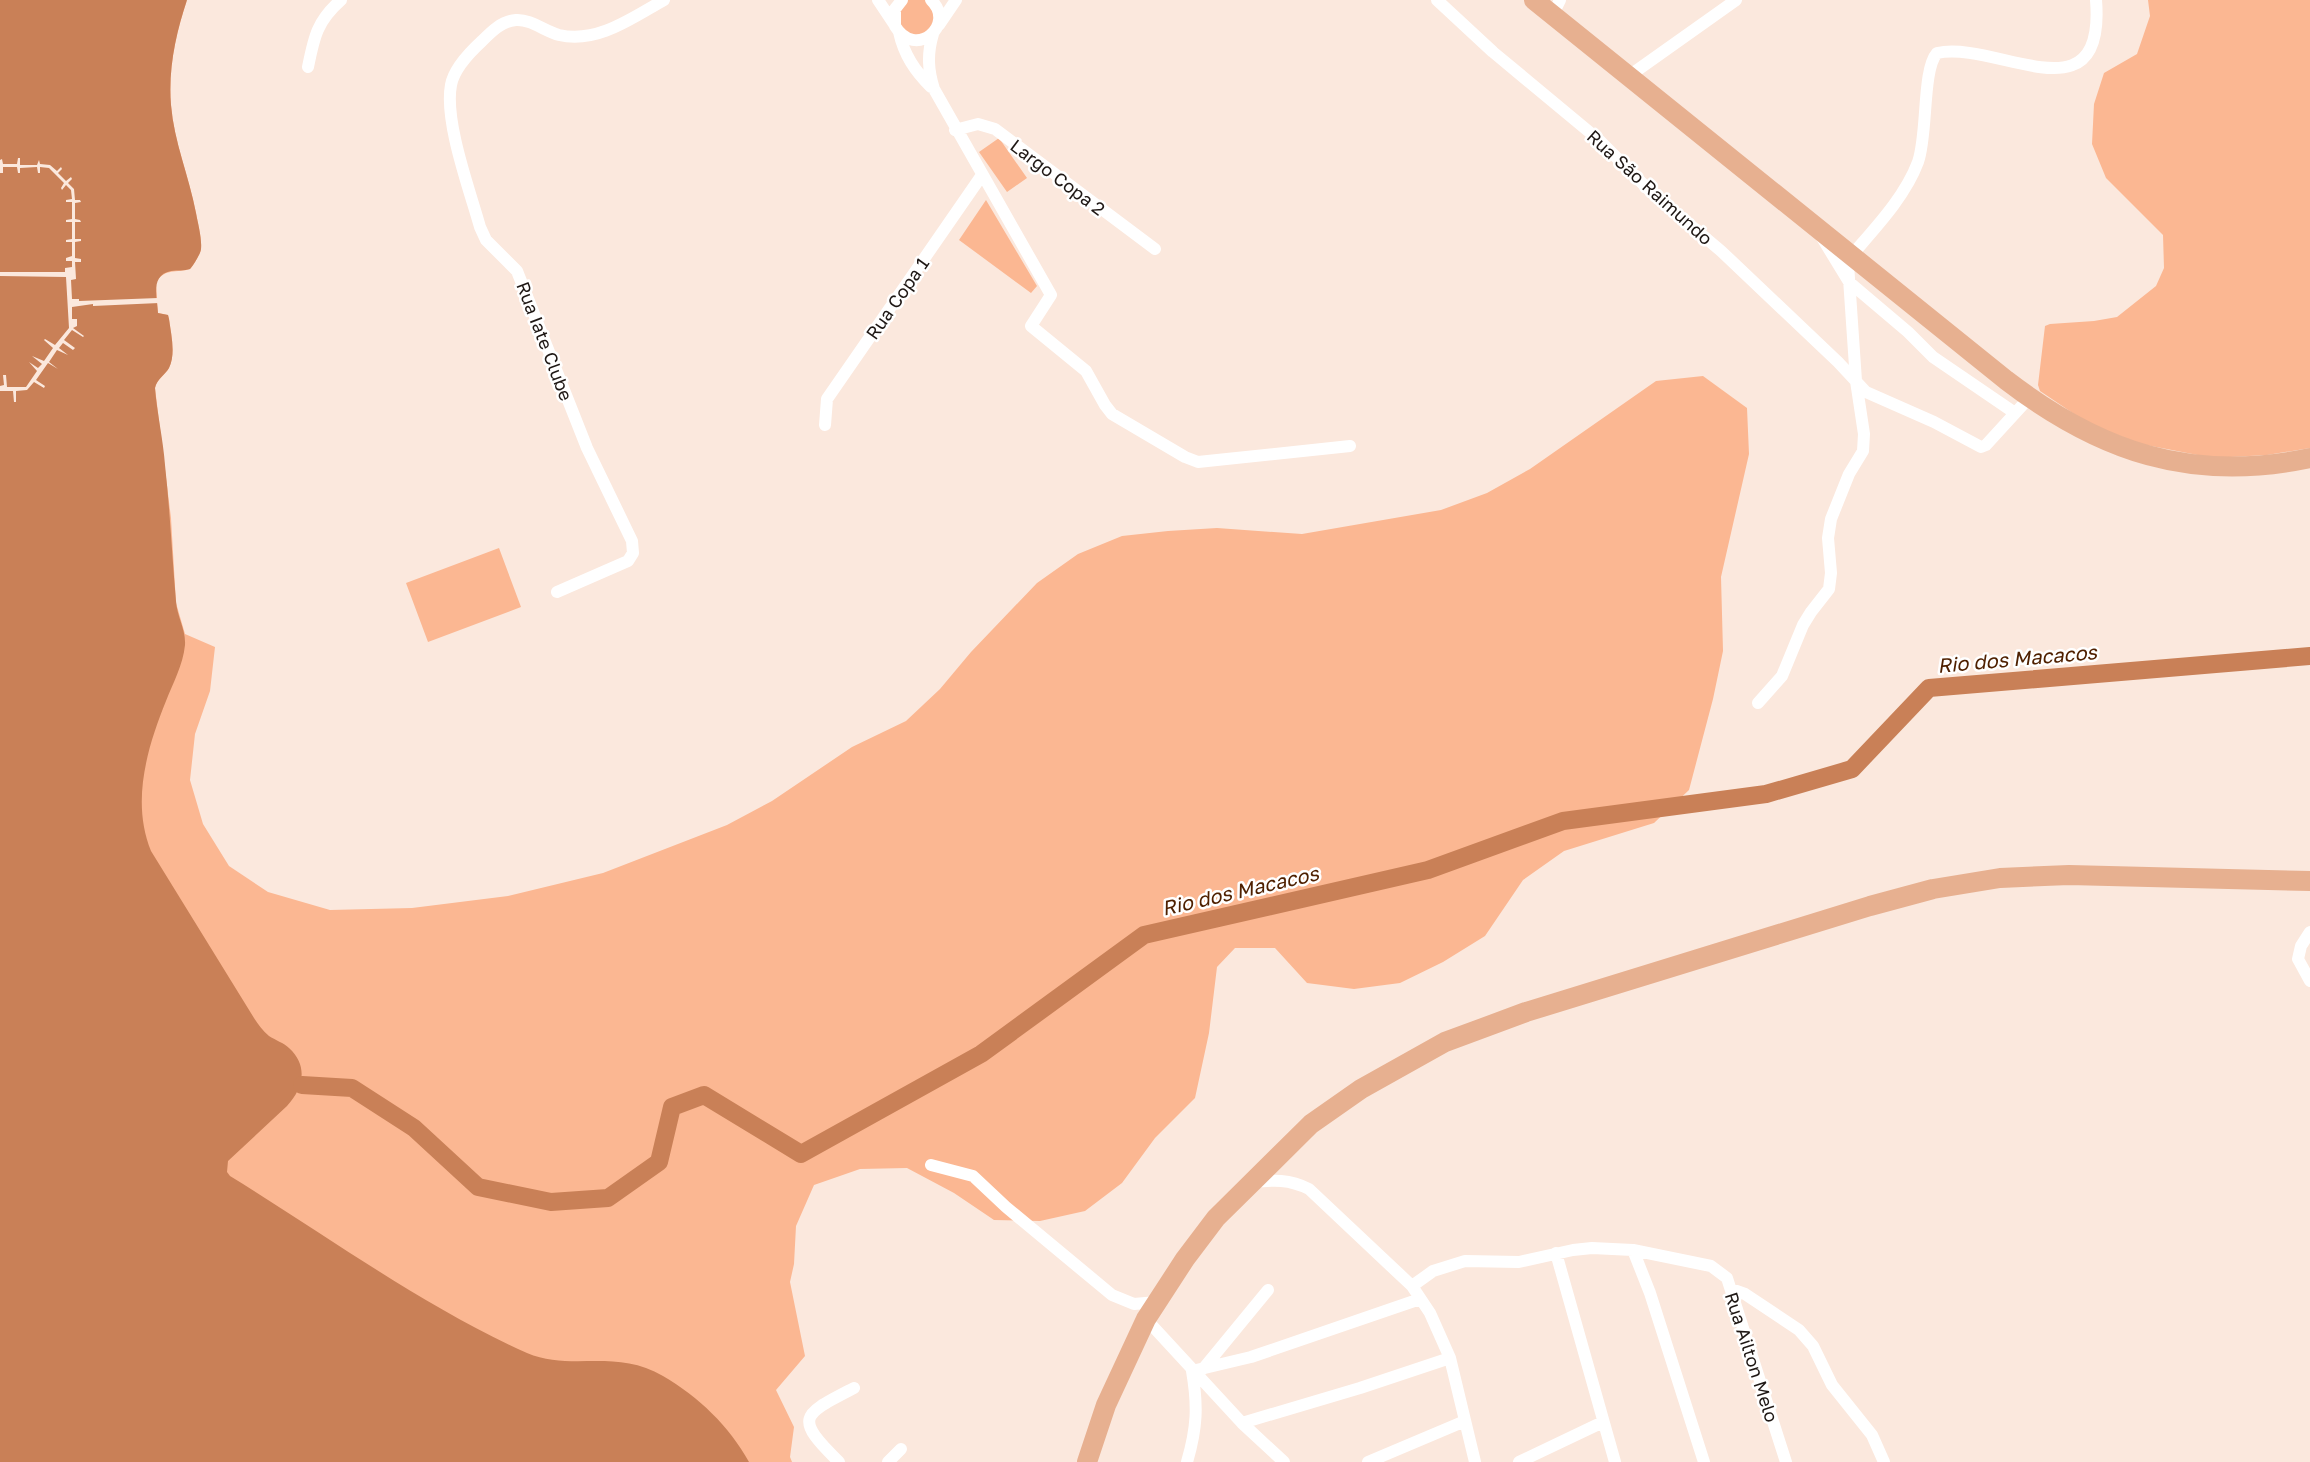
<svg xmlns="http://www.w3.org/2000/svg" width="2310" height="1462" viewBox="0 0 2310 1462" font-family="'Golos Text',sans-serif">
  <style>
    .green { fill: #fbb792 }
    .water { fill: #c98057 }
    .pier { fill: #fbe8dd }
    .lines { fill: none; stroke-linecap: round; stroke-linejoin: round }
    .river { stroke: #c98057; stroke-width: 18 }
    .street { stroke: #fff; stroke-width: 12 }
    .primary { stroke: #e7b090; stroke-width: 20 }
    .labels { text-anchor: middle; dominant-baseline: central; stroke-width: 5; stroke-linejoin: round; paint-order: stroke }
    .street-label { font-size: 18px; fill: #1e1714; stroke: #fff }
    .water-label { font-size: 20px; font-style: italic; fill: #4f2000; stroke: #fff }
  </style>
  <rect width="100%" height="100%" fill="#fbe8dd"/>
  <!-- green -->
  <path class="green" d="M 187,0 C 176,33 168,69 171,105 C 174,142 189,176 196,213 C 198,224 202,238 201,249 C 201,253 193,266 190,269 C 177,273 165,268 156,282 L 158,313 L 168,315 L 169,319 C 171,334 176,354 169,368 C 165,375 157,379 155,388 L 171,518 L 176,603 L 185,634 L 215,647 L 210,691 L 195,734 L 190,780 L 203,824 L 229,866 L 268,892 L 330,910 L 412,908 L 508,896 L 603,873 L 727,825 L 772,801 L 852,747 L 906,721 L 940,689 L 971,652 L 1037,583 L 1078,554 L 1122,536 L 1168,531 L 1217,528 L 1302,534 L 1441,510 L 1487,493 L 1530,469 L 1656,381 L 1703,376 L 1747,408 L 1749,454 L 1721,577 L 1723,651 L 1713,699 L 1689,790 L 1654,823 L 1564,851 L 1523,880 L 1485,936 L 1443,962 L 1400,983 L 1354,989 L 1307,983 L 1275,948 L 1235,948 L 1217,967 L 1209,1033 L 1195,1098 L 1155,1138 L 1122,1183 L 1085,1211 L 1040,1221 L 994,1220 L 954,1193 L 907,1168 L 860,1169 L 814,1185 L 796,1226 L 794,1264 L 790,1282 L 805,1356 L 776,1390 L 794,1427 L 790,1457 L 792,1462 L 555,1462 L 8,1173 L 133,858 L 134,95 Z
    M 906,0 L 926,0 L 934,8 L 934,28 L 916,38 L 900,28 L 898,10 Z
    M 2148,0 L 2310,0 L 2310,448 L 2267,455 L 2213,458 L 2141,444 L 2089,424 L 2040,391 L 2038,385 L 2045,326 L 2050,324 L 2094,321 L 2117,317 L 2156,286 L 2164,268 L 2163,235 L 2106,178 L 2092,144 L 2094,104 L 2104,73 L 2137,54 L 2150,16 Z
    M 999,138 L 1027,178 L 1007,192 L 979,152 Z
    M 986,200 L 1037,286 L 1031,293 L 959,240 Z
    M 499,548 L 521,607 L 428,642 L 406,583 Z"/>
  <!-- water -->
  <path class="water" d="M 0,0 L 187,0 C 176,33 168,69 171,105 C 174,142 189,176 196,213 C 198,224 202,238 201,249 C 201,253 193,266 190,269 C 184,271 178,270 171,271 C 150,275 157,297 158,313 L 168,315 L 169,319 C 171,334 176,354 169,368 C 165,375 157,379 155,388 C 157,413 163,439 165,465 C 170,510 172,556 176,601 C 177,617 186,629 185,645 C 183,665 173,683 166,701 C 147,748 131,802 151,851 L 254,1018 C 258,1024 263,1031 269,1036 C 275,1040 284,1043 289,1048 C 309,1066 303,1089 287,1106 L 228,1161 L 227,1172 L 230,1176 C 328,1236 422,1306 527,1353 C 571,1372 615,1348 663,1376 C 699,1397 729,1426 749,1462 L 0,1462 Z"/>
  <!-- pier -->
  <path class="pier" d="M 18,158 L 20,158 L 20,165 L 37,165 L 39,160 L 40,164 L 50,165 L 57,171 L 61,167 L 62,169 L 58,173 L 66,181 L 71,177 L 72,179 L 68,183 L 74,189 L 75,200 L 80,200 L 81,202 L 75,203 L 75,219 L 80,220 L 81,222 L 75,222 L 75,239 L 81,239 L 81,241 L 75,242 L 75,258 L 81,259 L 81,262 L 75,262 L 76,279 L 71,280 L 72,299 L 79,299 L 79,301 L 158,298 L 159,303 L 93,306 L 93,304 L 72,307 L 72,319 L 77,319 L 77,326 L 73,328 L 84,336 L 83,337 L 72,330 L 64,340 L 75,348 L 73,350 L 63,343 L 59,348 L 68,355 L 57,350 L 49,362 L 58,369 L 48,363 L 36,380 L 45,386 L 44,388 L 34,382 L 27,390 L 16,391 L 16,402 L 14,402 L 13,391 L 0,391 L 0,386 L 4,385 L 3,375 L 6,375 L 7,387 L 26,387 L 37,371 L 29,362 L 38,368 L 42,364 L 32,356 L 44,361 L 53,348 L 44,340 L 45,339 L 55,345 L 69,328 L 66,277 L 0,276 L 0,272 L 65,272 L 65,268 L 72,267 L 72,261 L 66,261 L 66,258 L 72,256 L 72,242 L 66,242 L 66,240 L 72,239 L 72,222 L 66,222 L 66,220 L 72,219 L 72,202 L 66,202 L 66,200 L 72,199 L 71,190 L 66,185 L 62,190 L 61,188 L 64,183 L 49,168 L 40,167 L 40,173 L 38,173 L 37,167 L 20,168 L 20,173 L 18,173 L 17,167 L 3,167 L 3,173 L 0,173 L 0,160 L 2,159 L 3,164 L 17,164 Z"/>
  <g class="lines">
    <!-- river -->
    <path class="river" d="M 302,1085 L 352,1088 L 414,1128 L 478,1187 L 551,1202 L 608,1198 L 659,1162 L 672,1107 L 704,1095 L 801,1154 L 981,1054 L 1144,935 L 1428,870 L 1563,821 L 1766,794 L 1852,769 L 1929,688 L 2310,656"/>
    <!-- street -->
    <path class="street" d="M 878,0 L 894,24
      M 902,0 L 895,9 L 895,26 C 915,60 957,25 931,0
      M 1437,0 L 1493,52 L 1599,140 L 1650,191 L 1721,251 L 1838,362 L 1866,392 L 1934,422 L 1981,447 L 1986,445 L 2029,398
      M 1553,14 L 1560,0
      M 939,25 L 956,0
      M 899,32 C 904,55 915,71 931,87
      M 933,34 C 927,54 928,70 934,89 L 1051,295 L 1031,326 L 1086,371 L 1105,405 L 1112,414 L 1185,457 L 1198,462 L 1350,446
      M 308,67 C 314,37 317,21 341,0
      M 1629,76 L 1736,0
      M 955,130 L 978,124 L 995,129 L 1155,249
      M 1821,236 L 1849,282 L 1908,332 L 1933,357 L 2015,413
      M 825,425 L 827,399 L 982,175
      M 557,592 L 628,561 L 633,553 L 632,541 L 587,448 L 517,271 L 486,240 L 480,227 C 470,191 444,121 451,85 C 454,68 470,52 482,41 C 492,31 502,21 516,20 C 531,19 544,31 559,35 C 597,44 632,18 664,0
      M 1758,703 L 1782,676 L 1803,625 L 1811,612 L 1829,589 L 1831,573 L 1828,538 L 1831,519 L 1849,474 L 1863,451 L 1864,434 L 1856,381 L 1848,264 L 1851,256 C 1875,228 1905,197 1918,162 C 1928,134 1922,70 1937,53 C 1997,40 2106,122 2096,0
      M 2310,932 L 2301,946 L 2298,959 L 2310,981
      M 931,1165 L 973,1176 L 1006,1207 L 1112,1295 L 1134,1304 L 1157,1302
      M 1252,1182 C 1274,1180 1289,1179 1309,1189 L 1412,1286 L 1430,1313 L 1450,1358 L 1475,1462
      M 1633,1250 L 1650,1293 L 1704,1462
      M 1556,1253 L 1615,1462
      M 1412,1286 L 1433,1271 L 1465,1261 L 1519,1262 L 1573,1250 L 1592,1248 L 1633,1250 L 1711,1266 L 1727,1278 L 1786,1462
      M 1731,1289 L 1745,1294 L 1799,1330 L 1813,1346 L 1832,1385 L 1872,1435 L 1884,1462
      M 1146,1319 L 1242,1423 L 1284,1462
      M 1203,1369 L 1268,1290
      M 1242,1423 L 1360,1388 L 1450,1358
      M 839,1462 C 793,1417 802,1415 854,1388
      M 888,1462 L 901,1449
      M 1187,1462 C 1197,1428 1198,1406 1192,1371 L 1251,1357 L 1420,1299
      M 1368,1462 L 1465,1421
      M 1519,1462 L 1603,1422"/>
    <!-- primary -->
    <path class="primary" d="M 1534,0 L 2006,380 C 2100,452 2191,483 2310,458
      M 1087,1462 L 1106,1405 L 1146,1319 L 1185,1259 L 1216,1218 L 1311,1124 L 1361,1089 L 1445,1042 L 1526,1012 L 1870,906 L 1933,889 L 2000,878 L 2069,875 L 2310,881"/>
  </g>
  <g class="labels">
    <!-- street labels -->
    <g class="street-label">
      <text transform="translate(1058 177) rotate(37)">Largo Copa 2</text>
      <text transform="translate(1650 187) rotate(42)">Rua São Raimundo</text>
      <text transform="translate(897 298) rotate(-55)">Rua Copa 1</text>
      <text transform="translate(545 341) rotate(69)">Rua Iate Clube</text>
      <text transform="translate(1752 1357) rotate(72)">Rua Ailton Melo</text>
    </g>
    <!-- water labels -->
    <g class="water-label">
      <text transform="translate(2017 658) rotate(-5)">Rio dos Macacos</text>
      <text transform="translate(1240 890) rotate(-13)">Rio dos Macacos</text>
    </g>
  </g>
</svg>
